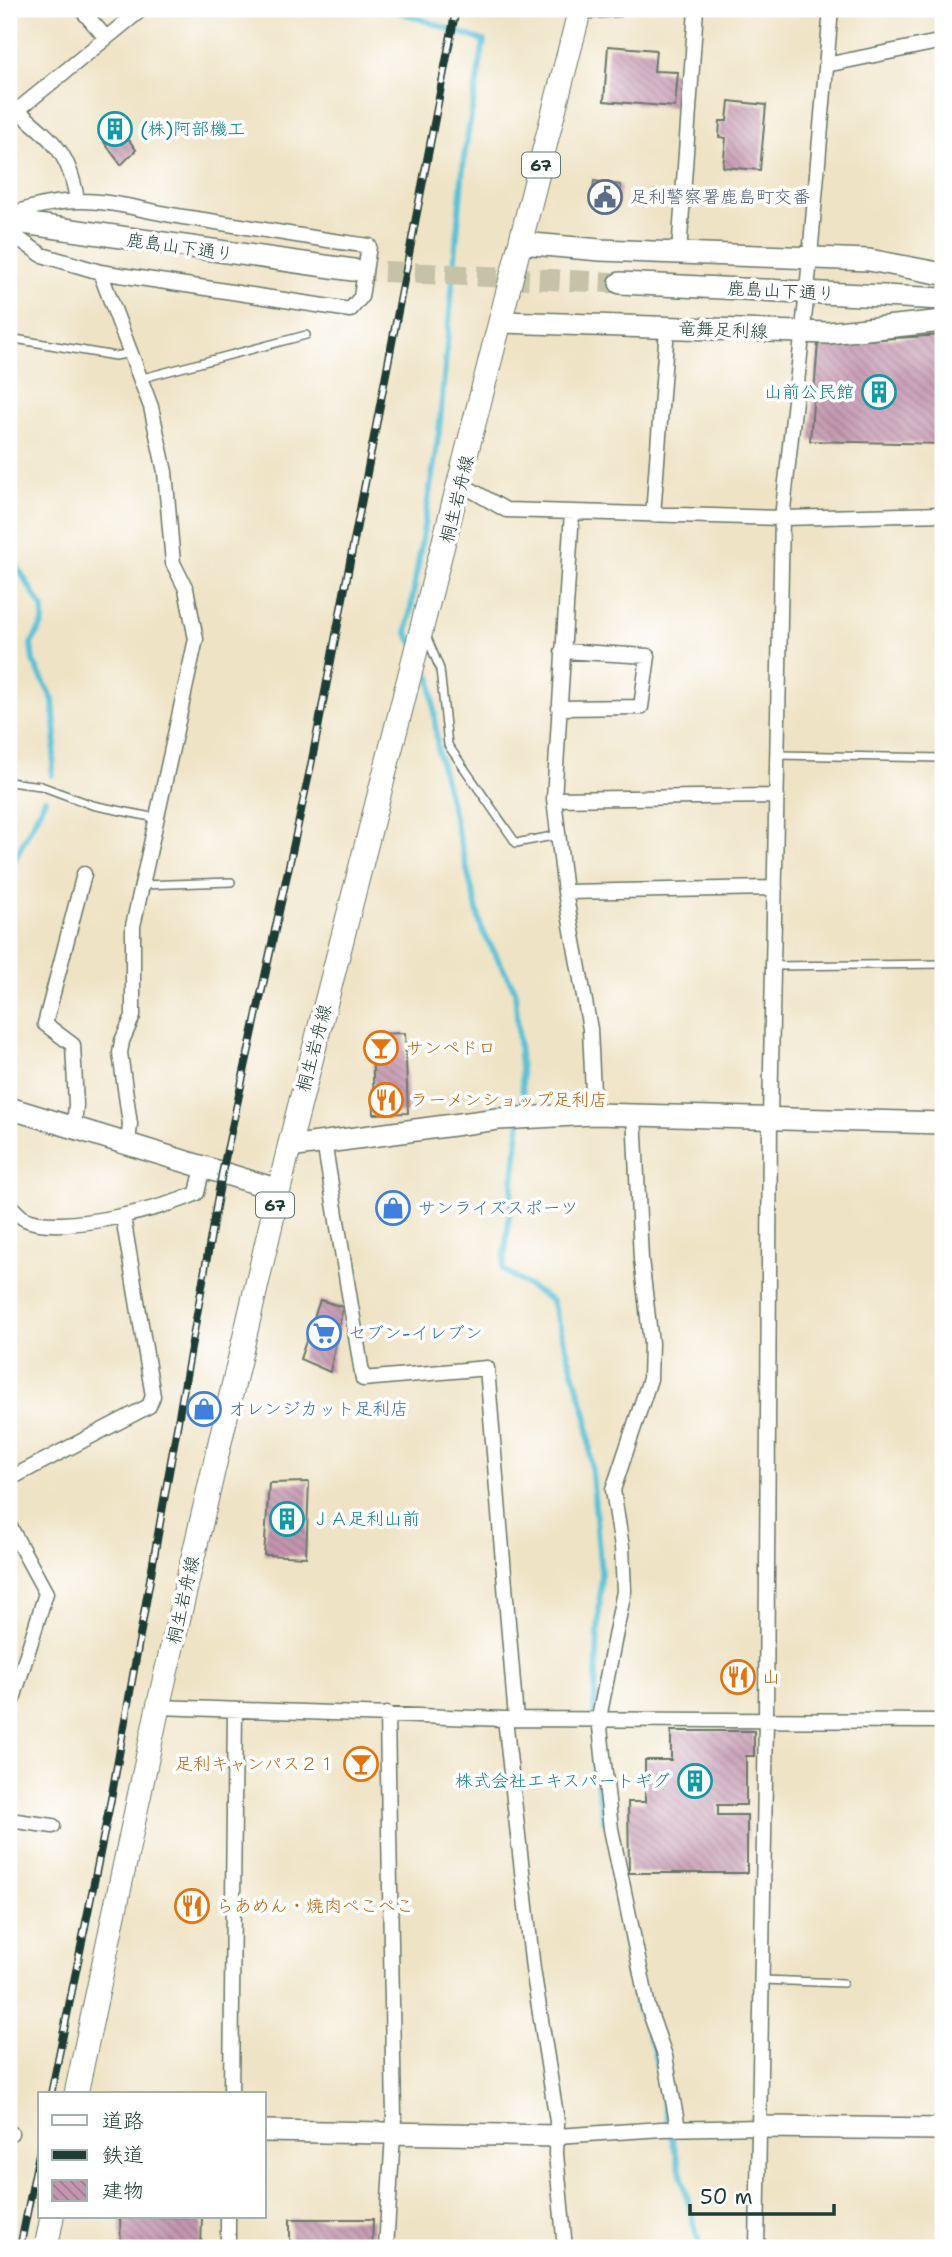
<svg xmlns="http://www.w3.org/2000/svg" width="952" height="2257" viewBox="0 0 952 2257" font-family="'Shantell Sans','Klee One',sans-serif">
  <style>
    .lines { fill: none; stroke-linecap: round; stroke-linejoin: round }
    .stream { stroke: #59c2d5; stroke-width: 6 }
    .building { fill: url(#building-back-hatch) }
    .secondary-tunnel { stroke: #c5c2a8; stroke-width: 21; stroke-dasharray: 21 10; stroke-linecap: butt }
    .lane-casing { stroke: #687767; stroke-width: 10 }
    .street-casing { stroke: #687767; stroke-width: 17 }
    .secondary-casing { stroke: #687767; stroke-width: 24 }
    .primary-casing { stroke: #687767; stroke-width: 25 }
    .lane { stroke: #fff; stroke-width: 7 }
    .street { stroke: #fff; stroke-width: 14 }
    .secondary { stroke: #fff; stroke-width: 21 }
    .primary { stroke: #fff; stroke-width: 23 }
    .rail-casing { stroke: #1f3d34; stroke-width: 8 }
    .rail { stroke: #fff; stroke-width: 5; stroke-dasharray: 16; stroke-linecap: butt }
    .labels { text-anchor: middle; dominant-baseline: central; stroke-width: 7; stroke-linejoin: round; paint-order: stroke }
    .shield { fill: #fff; stroke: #627771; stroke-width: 2 }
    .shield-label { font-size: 16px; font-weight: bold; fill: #1f3d34 }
    .culture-label { font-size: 18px; fill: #0d838f; stroke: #fff; text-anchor: start }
    .service-label { font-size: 18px; fill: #4e5e75; stroke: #fff; text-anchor: start }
    .street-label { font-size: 18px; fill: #1f3d34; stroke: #fff }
    .food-label { font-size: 18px; fill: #c56008; stroke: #fff; text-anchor: start }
    .shop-label { font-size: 18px; fill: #366cbe; stroke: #fff; text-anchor: start }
  </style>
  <defs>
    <pattern id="building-back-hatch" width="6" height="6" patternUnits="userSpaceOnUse" patternTransform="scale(1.75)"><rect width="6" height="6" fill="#c395ae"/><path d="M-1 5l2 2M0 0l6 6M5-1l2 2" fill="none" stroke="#9e7b8e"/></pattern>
  </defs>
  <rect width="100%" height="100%" fill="#fff"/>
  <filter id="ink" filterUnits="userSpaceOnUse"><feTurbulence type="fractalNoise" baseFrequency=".0143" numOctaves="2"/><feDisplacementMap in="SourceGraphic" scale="14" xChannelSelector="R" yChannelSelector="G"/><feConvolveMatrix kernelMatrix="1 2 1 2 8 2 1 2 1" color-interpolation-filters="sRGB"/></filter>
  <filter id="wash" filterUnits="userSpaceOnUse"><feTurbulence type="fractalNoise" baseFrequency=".00686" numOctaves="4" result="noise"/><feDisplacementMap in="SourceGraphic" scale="28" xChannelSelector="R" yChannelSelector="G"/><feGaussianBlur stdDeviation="1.57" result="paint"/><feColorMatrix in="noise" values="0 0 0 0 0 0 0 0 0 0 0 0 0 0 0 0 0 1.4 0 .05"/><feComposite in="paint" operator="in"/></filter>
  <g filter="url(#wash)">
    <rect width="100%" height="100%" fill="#efe3c5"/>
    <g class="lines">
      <!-- stream -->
      <path class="stream" d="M 391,9 L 484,41 L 464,157 L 439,432 L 407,633 L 412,642
        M 9,553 L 43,609 L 43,623 L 31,644 L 33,661 L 53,700 L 56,734 L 52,775
        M 420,658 L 431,679 L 438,752 L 482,930 L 515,990 L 523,1096 L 503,1270 L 552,1301 L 587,1418 L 601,1573 L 594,1716
        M 9,871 L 45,799
        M 594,1731 L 594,1769 L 604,1821
        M 612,1866 L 637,2006 L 654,2050 L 665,2110 L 700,2248"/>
    </g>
    <g id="blocks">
      <!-- building -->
      <path class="building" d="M 608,46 L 656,50 L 654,71 L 678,72 L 675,107 L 604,101 Z
        M 729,101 L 766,105 L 760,170 L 723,167 L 726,138 L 719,137 L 720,121 L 727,121 Z
        M 113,117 L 136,150 L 121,165 L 104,142 Z
        M 594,181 L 621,185 L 618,208 L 591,205 Z
        M 943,335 L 943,444 L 810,441 L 818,343 Z
        M 405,1033 L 408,1113 L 374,1114 L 372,1034 Z
        M 320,1300 L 343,1307 L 330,1372 L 300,1359 Z
        M 309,1482 L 306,1557 L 264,1555 L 269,1483 Z
        M 671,1731 L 754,1731 L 754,1756 L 746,1756 L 746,1805 L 718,1805 L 718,1815 L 747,1815 L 747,1873 L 629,1873 L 628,1802 L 645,1802 L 645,1760 L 671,1760 Z
        M 120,2217 L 202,2217 L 201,2248 L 121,2248 Z
        M 290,2219 L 373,2219 L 372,2248 L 290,2248 Z"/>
    </g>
  </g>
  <g filter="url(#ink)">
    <use href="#blocks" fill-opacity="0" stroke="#687767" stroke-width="2"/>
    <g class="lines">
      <!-- secondary-tunnel -->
      <path class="secondary-tunnel" d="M 353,270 L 620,283"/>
      <!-- lane casing -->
      <g class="lane-casing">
        <path id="lane" d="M 9,338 L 115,356 L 132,353
          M 139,379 L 306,335
          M 426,635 L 440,669 L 448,745 L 516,843 L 558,835
          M 777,755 L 943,758
          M 9,782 L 41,786 L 92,805 L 156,818
          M 141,885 L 231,882
          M 774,966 L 943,964
          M 763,1980 L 843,1983"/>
      </g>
      <!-- street casing -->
      <g class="street-casing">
        <path id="street" d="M 81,9 L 106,38
          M 579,12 L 619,9
          M 826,65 L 943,41
          M 17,110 C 53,141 69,151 77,200
          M 9,117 L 142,9
          M 9,215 C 82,189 112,205 183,217 C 245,226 307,238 369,246 L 361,297 L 350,310 L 100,272 L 42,255 L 9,232
          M 679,253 L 696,9
          M 100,272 L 151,407 L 165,472 L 173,563 L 186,589 L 196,639 L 133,926 L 133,1016 L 122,1041 L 120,1053 L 130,1124 L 128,1143
          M 461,484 L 506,510 L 782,518 L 943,514
          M 572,512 L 554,799 L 565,892 L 590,1029 L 594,1114
          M 653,515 L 667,328
          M 559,708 L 641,707 L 648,656 L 562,651
          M 554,799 L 777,796
          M 565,892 L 775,888
          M 634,1114 L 641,1259 L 651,1343 L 650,1379 L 613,1490 L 622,1547 L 624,1591 L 599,1718 L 611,1829 L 648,2007 L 665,2056 L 678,2128
          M 74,1127 L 76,1105 L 73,1045 L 45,1024 L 84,874
          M 324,1142 L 363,1379 L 487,1368 L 516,1719
          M 9,1205 C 14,1209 20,1217 25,1219 C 58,1235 165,1209 197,1193 L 203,1167
          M 9,1479 L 149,1406 L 153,1396 L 123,1217
          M 9,1525 L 46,1593 L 9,1712
          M 158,1707 L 505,1719 L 943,1721
          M 505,1719 L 533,1969 L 557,2121 L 556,2154 L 565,2248
          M 9,1820 L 53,1826
          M 231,2094 L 235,1710
          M 9,2134 L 11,2133
          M 557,2136 L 662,2129 L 761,2127
          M 228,2248 L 228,2217
          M 386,2248 L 394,2118 L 387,1714
          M 757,2248 L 766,1719 L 770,1118 L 782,518 L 807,292 L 831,9"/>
      </g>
      <!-- secondary casing -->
      <g class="secondary-casing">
        <path id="secondary" d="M 9,221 L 353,270
          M 521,243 L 600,250 L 869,260 L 943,274
          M 620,283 L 943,299
          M 502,322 L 828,333 L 943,321
          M 9,1108 L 279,1190
          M 289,1147 L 498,1119 L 594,1114 L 943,1123
          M 761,2127 L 943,2129
          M 264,2131 L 557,2136"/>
      </g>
      <!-- primary casing -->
      <g class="primary-casing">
        <path id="primary" d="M 76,2094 L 158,1707 L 289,1147 L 580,9
          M 46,2248 L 52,2217"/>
      </g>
      <!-- lane -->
      <use href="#lane" class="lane"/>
      <!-- street -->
      <use href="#street" class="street"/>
      <!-- secondary -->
      <use href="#secondary" class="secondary"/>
      <!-- primary -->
      <use href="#primary" class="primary"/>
      <!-- rail casing -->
      <g class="rail-casing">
        <path id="rail" d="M 51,2094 L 112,1794 L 222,1173 L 311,765 L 456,9
          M 20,2248 L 40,2149"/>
      </g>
      <!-- rail -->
      <use href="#rail" class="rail"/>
    </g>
  </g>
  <!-- icons -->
  <defs>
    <g id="building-ring" transform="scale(1.75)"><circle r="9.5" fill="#fff" stroke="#0f9aa8" stroke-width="1.5"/><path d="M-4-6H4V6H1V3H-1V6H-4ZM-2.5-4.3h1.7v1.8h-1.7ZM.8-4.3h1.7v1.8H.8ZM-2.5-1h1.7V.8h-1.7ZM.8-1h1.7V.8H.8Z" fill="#0f9aa8"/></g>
    <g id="civic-ring" transform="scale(1.75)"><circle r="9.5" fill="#fff" stroke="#5c6f8a" stroke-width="1.5"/><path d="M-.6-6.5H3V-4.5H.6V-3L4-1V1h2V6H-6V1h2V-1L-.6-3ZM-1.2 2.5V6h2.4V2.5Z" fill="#5c6f8a"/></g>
    <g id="bar-ring" transform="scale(1.75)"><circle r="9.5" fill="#fff" stroke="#e8710a" stroke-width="1.5"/><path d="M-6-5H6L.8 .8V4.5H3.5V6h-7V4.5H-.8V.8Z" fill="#e8710a"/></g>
    <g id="restaurant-ring" transform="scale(1.75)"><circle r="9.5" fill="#fff" stroke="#e8710a" stroke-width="1.5"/><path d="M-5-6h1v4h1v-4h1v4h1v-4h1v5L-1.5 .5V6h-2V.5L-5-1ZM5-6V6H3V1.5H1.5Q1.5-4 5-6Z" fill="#e8710a"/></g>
    <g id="shop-ring" transform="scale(1.75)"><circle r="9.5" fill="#fff" stroke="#3f7fe0" stroke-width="1.5"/><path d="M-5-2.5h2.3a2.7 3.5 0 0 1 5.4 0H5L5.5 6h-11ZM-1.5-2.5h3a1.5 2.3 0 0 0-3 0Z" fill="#3f7fe0"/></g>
    <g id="supermarket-ring" transform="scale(1.75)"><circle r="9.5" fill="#fff" stroke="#3f7fe0" stroke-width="1.5"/><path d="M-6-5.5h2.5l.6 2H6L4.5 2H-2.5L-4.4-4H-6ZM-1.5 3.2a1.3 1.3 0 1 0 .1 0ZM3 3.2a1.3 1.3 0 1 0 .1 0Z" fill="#3f7fe0"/></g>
  </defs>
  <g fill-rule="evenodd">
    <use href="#building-ring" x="115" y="129"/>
    <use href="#civic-ring" x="605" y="197"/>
    <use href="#building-ring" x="879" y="392"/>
    <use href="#bar-ring" x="381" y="1048"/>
    <use href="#restaurant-ring" x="386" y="1100"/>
    <use href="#shop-ring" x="393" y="1208"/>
    <use href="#supermarket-ring" x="324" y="1333"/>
    <use href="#shop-ring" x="204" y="1409"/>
    <use href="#building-ring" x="287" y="1519"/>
    <use href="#restaurant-ring" x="738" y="1677"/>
    <use href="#bar-ring" x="361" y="1764"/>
    <use href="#building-ring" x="695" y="1781"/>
    <use href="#restaurant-ring" x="192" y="1906"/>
  </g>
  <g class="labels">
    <!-- shield labels -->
    <g class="shield">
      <rect x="522" y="152.5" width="38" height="25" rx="5"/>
      <rect x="256" y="1192.5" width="38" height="25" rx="5"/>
    </g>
    <g class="shield-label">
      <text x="541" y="165">67</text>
      <text x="275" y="1205">67</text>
    </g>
    <!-- culture labels -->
    <g class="culture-label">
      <text x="140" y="129">(株)阿部機工</text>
      <text x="854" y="392" text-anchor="end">山前公民館</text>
      <text x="312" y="1519">ＪＡ足利山前</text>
      <text x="670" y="1781" text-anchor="end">株式会社エキスパートギグ</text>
    </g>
    <!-- service labels -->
    <g class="service-label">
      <text x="630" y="197">足利警察署鹿島町交番</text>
    </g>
    <!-- street labels -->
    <g class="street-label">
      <text transform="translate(180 247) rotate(8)">鹿島山下通り</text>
      <text transform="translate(781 291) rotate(3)">鹿島山下通り</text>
      <text transform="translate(723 330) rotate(2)">竜舞足利線</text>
      <text transform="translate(457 499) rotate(-76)">桐生岩舟線</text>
      <text transform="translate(314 1048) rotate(-75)">桐生岩舟線</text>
      <text transform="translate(183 1600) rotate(-77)">桐生岩舟線</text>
    </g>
    <!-- food labels -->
    <g class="food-label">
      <text x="406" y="1048">サンペドロ</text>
      <text x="410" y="1100">ラーメンショップ足利店</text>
      <text x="762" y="1677">山</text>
      <text x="336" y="1764" text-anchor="end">足利キャンパス２１</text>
      <text x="216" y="1906">らあめん・焼肉ぺこぺこ</text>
    </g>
    <!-- shop labels -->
    <g class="shop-label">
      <text x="418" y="1208">サンライズスポーツ</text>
      <text x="348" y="1333">セブン-イレブン</text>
      <text x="228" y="1409">オレンジカット足利店</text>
    </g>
  </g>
  <!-- margin -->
  <rect width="952" height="2257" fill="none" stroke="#fff" stroke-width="35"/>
  <!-- legend -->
  <rect x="38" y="2092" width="228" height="126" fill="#ffffff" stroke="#a5b1ae" stroke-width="2"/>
  <rect x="52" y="2115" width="35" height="10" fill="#ffffff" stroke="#a5b1ae" stroke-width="2"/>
  <text x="102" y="2128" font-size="21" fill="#1f3d34">道路</text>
  <rect x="52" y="2150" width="35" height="10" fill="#1f3d34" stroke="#a5b1ae" stroke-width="2"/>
  <text x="102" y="2162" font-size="21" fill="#1f3d34">鉄道</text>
  <rect x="52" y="2180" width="35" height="21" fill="url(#building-back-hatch)" stroke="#a5b1ae" stroke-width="2"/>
  <text x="102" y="2198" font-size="21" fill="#1f3d34">建物</text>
  <!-- scale -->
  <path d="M690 2204v10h144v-10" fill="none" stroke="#1f3d34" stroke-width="3.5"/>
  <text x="700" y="2204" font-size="21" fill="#1f3d34" stroke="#ffffff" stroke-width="5" paint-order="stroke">50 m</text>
</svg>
